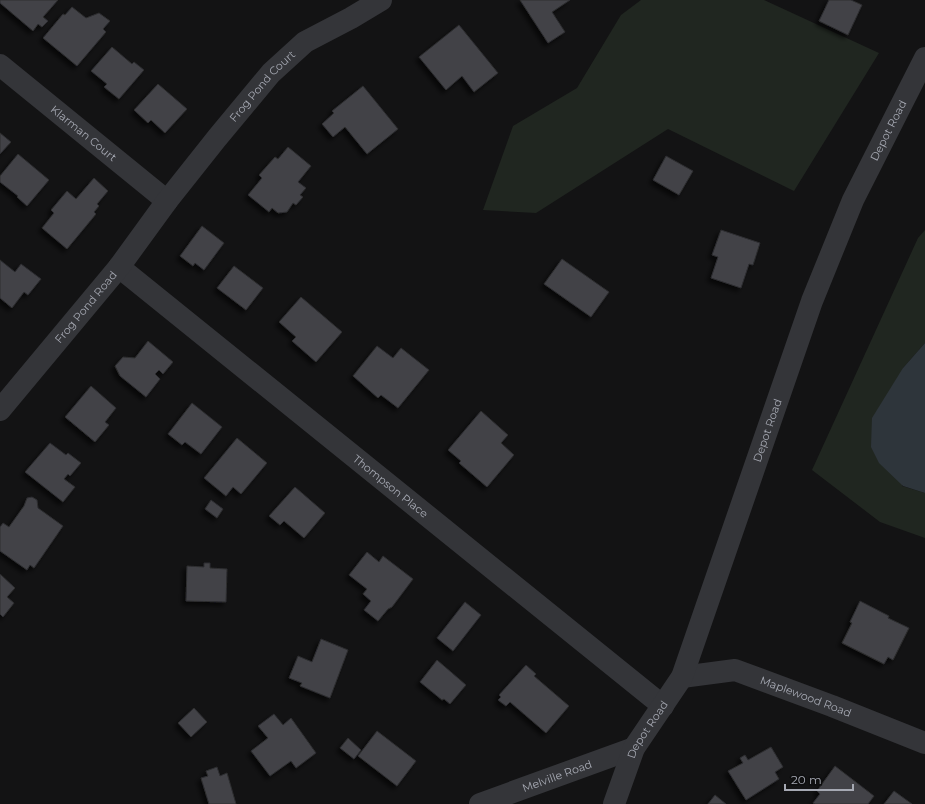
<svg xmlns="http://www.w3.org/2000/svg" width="925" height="804" viewBox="0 0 925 804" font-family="Montserrat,sans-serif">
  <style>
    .green { fill: #202620 }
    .water { fill: #2e353b }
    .building { fill: #424347; stroke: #2d2d30; filter: url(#shadow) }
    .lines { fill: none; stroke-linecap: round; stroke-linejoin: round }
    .minor { stroke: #343539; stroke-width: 22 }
    .tertiary { stroke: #343539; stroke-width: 22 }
    .labels { text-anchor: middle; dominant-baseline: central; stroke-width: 3.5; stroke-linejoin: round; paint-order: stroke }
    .street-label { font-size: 11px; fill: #a6a9b3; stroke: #0e0e0f }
  </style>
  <defs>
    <filter id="shadow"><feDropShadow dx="-3.5" dy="3.5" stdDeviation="2" flood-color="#0009"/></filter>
  </defs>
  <rect width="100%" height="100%" fill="#131314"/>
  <!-- green -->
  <path class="green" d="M 641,0 L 764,0 L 879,53 L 794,191 L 668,129 L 536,213 L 483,210 L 513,126 L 577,88 L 621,15 Z
    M 925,230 L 925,343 L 903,368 L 902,486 L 925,493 L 925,538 L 880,522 L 812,470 L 918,238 Z"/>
  <!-- water -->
  <path class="water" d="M 925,343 L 925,493 L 903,486 L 879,463 L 871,447 L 872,418 L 903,368 Z"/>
  <!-- building -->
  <path class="building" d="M 0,0 L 58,0 L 43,17 L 48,21 L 42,27 L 38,24 L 33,31 L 0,3 Z
    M 520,0 L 570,0 L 552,12 L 565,32 L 548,43 Z
    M 829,0 L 851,0 L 862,5 L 848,35 L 819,21 Z
    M 72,7 L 86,18 L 99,13 L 110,21 L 103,29 L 106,32 L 77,66 L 43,38 L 63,14 L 65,15 Z
    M 459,25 L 498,73 L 474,92 L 462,76 L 446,90 L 419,57 Z
    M 112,47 L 132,64 L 134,62 L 144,70 L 119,99 L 104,87 L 107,84 L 91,71 Z
    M 158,84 L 187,109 L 165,133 L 151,120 L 148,123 L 134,110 Z
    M 363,86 L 398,129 L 367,154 L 345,127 L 333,137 L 322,124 L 334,113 L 332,111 Z
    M 0,133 L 11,142 L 0,154 Z
    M 288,147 L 311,166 L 298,182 L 306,188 L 300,195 L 303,197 L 296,205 L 293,203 L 287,212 L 278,213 L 272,208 L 269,212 L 248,195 L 262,178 L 259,175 L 275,157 L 278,159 Z
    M 18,154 L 49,180 L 27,206 L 17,197 L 18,196 L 0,182 L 0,176 Z
    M 666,156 L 693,171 L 679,195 L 653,180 Z
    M 94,178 L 108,191 L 97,204 L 99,206 L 94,212 L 96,214 L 67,249 L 42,228 L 54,213 L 51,210 L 67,191 L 76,199 Z
    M 202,226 L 224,243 L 204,270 L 195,263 L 193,266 L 180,256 Z
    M 721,230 L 760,243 L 753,265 L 749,264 L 741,288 L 711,278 L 718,257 L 712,255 Z
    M 562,259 L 609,292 L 591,317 L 544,284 Z
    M 0,260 L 15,272 L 21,264 L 41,279 L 28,295 L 24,292 L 12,308 L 0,298 Z
    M 234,266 L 263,288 L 246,310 L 217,288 Z
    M 301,297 L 342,332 L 316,362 L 292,341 L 296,337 L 279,322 Z
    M 148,341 L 173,362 L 163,374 L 159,370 L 155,374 L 160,379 L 146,397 L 120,376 L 115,366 L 123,357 L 135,358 Z
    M 377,346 L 393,358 L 401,348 L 429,370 L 398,408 L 381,395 L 378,398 L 353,376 Z
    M 91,386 L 116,408 L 105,422 L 109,425 L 95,442 L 65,417 Z
    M 192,403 L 222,427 L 201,454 L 185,442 L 182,445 L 168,434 Z
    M 481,411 L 508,435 L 501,443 L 514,455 L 487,487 L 459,463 L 461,461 L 448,450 Z
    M 237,438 L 267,463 L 241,494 L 233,487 L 226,496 L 204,478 Z
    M 50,443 L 66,455 L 68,453 L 81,463 L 70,476 L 68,474 L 64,479 L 75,487 L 63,502 L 25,472 Z
    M 295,487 L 325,513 L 304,538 L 284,521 L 280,525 L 269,516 Z
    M 32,497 L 37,500 L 38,508 L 63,526 L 34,568 L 30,565 L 27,570 L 0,551 L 0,527 L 3,523 L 9,527 L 24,506 L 27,498 Z
    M 211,500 L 223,509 L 217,518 L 205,509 Z
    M 367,552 L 379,562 L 383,556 L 413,579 L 392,607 L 388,609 L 378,621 L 364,610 L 371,601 L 363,594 L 367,589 L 349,575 Z
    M 204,563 L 210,563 L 210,568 L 227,569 L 226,602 L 186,601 L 187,566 L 204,567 Z
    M 0,574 L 15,588 L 7,597 L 14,603 L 3,617 L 0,614 Z
    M 860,601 L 889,616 L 888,618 L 909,628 L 893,660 L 888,657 L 884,664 L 842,643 L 852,623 L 850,622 Z
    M 465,602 L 481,615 L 453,651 L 437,638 Z
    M 321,639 L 348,650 L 330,698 L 300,686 L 302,683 L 289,678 L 298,656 L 312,662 Z
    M 437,660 L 466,685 L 450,704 L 444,699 L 442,700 L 420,682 Z
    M 526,665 L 536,674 L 534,676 L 569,706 L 546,733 L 510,702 L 506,706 L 498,700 L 501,697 L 499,695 Z
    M 194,708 L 207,722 L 191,737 L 178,723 Z
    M 274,714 L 283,725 L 291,718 L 316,753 L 296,768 L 291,761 L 270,776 L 251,751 L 268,738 L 258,726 Z
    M 377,731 L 416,761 L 397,786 L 358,756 Z
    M 348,738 L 361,750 L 354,759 L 340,748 Z
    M 771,747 L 783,767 L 775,772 L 779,779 L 746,800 L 728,771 L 743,763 L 740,758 L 745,755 L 748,760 Z
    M 835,766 L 874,796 L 868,804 L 815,804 L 813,803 L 820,794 L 817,791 Z
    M 217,767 L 220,776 L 227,773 L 236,804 L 209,804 L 201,778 L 208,776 L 206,771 Z
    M 894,791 L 912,804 L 884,804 Z
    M 715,795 L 726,804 L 708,804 Z"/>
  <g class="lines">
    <!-- minor -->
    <g class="minor">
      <path id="s1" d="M 0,65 L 167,201"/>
      <path id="s2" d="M 119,267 L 663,706"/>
      <path id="s3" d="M 0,410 L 119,267 L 167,201 L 217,138 L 271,73 L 305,42 L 351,18 L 381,0"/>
      <path id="s4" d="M 480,804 L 634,748"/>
    </g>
    <!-- tertiary -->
    <g class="tertiary">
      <path id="s5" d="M 682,677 L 735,670 L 832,706 L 925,743"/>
      <path id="s6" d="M 614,804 L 634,748 L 682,677 L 812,301 L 853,200 L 925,58"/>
    </g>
  </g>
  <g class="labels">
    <!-- street labels -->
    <g class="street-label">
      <text stroke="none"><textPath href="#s3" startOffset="417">Frog Pond Court</textPath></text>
      <text stroke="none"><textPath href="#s6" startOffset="730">Depot Road</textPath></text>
      <text stroke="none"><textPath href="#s1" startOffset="108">Klarman Court</textPath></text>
      <text stroke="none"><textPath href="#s3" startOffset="134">Frog Pond Road</textPath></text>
      <text stroke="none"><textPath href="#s6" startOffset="406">Depot Road</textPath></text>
      <text stroke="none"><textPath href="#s2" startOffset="349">Thompson Place</textPath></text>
      <text stroke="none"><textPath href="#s5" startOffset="129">Maplewood Road</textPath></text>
      <text stroke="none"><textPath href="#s6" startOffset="82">Depot Road</textPath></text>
      <text stroke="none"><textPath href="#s4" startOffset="82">Melville Road</textPath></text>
    </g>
  </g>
  <!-- scale -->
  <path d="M785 784v6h68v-6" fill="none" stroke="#a6a9b3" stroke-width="2"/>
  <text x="791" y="784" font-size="12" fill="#a6a9b3" stroke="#0e0e0f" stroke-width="3" paint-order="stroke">20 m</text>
</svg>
